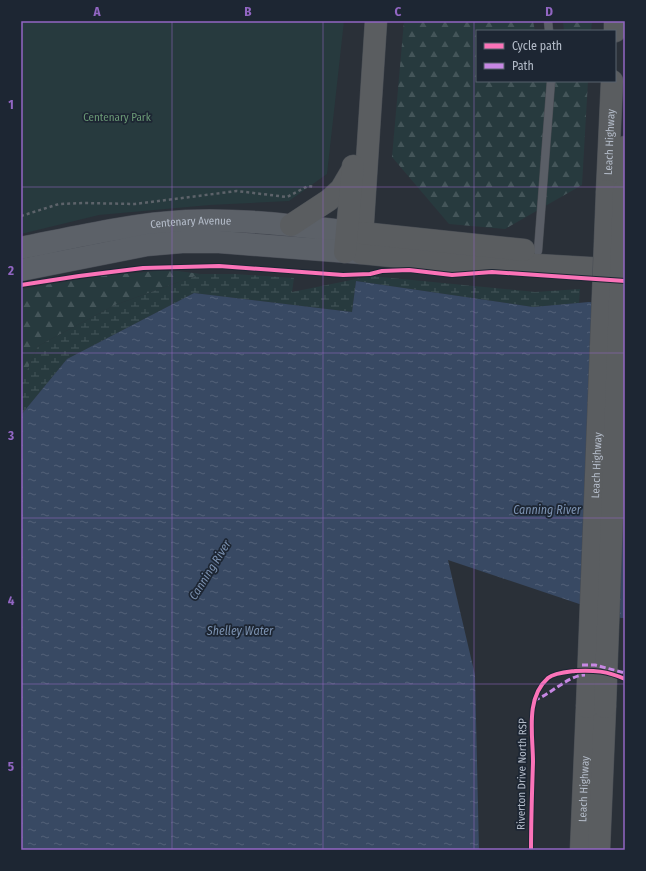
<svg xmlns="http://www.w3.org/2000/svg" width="646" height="871" viewBox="0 0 646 871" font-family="'Fira Sans Condensed',sans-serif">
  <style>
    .forest { fill: url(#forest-firs) }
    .wetland { fill: url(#wetland-marsh) }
    .green { fill: #273a3e }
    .water { fill: url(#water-ripples) }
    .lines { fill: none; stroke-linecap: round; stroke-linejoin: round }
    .lane-casing { stroke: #484c53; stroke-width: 9 }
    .primary-casing { stroke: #484c55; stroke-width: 23 }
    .highway-casing { stroke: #474c53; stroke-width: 23 }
    .path { stroke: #5d636a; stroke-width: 2.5; stroke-dasharray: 3 3; stroke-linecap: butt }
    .lane { stroke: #5a5e66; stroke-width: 8 }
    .primary { stroke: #5c6168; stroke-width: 22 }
    .highway { stroke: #5a5d60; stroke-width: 22 }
    .highway-bridge-casing { stroke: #474c53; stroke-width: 23; stroke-linecap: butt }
    .highway-bridge { stroke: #5a5d60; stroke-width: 22 }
    .quiet { stroke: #c787e3; stroke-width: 3; stroke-dasharray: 6 3; stroke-linecap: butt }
    .cycleway-casing { stroke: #1d2633; stroke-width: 6 }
    .cycleway { stroke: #fb73b8; stroke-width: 4 }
    .grid { fill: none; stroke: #9266c3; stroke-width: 1; stroke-opacity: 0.55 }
    .labels { text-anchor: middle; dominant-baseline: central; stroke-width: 3.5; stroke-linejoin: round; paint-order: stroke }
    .park-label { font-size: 11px; fill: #6b9a76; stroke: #1d2633 }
    .street-label { font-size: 11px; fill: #b4bcc9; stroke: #1d2633 }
    .water-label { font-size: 12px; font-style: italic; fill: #7c92b1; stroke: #1d2633 }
    .neatline { fill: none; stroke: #9266c3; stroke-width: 1.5 }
    .grid-label { font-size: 13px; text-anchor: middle; font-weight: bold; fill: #9266c3 }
  </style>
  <defs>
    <pattern id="forest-firs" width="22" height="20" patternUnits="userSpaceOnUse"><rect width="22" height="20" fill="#273a3e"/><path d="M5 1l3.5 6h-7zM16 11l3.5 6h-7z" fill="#445559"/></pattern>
    <pattern id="wetland-marsh" width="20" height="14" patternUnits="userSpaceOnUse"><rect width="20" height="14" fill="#273a3e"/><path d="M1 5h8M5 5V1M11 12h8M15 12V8" fill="none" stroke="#445559"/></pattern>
    <pattern id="water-ripples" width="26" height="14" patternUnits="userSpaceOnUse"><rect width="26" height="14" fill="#384963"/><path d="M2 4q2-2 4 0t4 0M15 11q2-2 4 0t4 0" fill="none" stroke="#526178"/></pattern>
  </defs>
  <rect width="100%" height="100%" fill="#2a3038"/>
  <!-- forest -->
  <path class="forest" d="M 404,21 L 533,21 L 535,31 L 477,31 L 477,81 L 588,81 L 582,185 L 505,229 L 449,224 L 392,157 Z
    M 563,21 L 592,21 L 591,31 L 564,31 Z
    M 157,271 L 178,271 L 201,274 L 115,305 L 38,346 L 21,384 L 21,289 L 100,276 Z"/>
  <!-- wetland -->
  <path class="wetland" d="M 201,274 L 235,274 L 294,278 L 292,292 L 371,276 L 535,292 L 580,289 L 579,303 L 533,307 L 356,281 L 352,312 L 194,293 L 67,359 L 21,415 L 21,384 L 38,346 L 115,305 Z"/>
  <!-- green -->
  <path class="green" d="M 21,21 L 344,21 L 327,174 L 289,201 L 210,205 L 99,215 L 21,234 Z"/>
  <!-- water -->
  <path class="water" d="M 356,281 L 533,307 L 589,302 L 625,307 L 625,618 L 621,618 L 448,560 L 475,675 L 479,850 L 21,850 L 21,415 L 67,359 L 194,293 L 352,312 Z"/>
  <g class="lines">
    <!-- lane casing -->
    <g class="lane-casing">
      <path id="lane" d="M 548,21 L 549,31
        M 538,251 L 551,81"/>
    </g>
    <!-- primary casing -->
    <g class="primary-casing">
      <g id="primary">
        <path id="s1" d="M 21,248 C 76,237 130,224 186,221 C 245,218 304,227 362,233"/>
        <path d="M 21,270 L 147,245 L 182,242 L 219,242 L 361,253"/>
      </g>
    </g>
    <!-- highway casing -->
    <g class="highway-casing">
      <g id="highway">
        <path d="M 376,21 L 361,253 L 451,262 L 503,263 L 624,270"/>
        <path d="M 615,31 L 615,21"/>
        <path id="s2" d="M 607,191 L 612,81"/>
        <path d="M 624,191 L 625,147"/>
        <path d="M 291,225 L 329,200 L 341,189 L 351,172"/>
        <path d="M 362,233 L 524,250"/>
        <path d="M 345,252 L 353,166"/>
        <path id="s3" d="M 581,850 L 587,707"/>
        <path d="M 599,850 L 605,707"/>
      </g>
    </g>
    <!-- path -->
    <path class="path" d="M 21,216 L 59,204 L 83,203 L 135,204 L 237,191 L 287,197 L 308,186 L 315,187"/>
    <!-- lane -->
    <use href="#lane" class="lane"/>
    <!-- primary -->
    <use href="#primary" class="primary"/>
    <!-- highway -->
    <use href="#highway" class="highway"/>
    <!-- highway-bridge casing -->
    <g class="highway-bridge-casing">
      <g id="highway-bridge">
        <path id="s4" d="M 587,707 L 607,191"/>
        <path d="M 605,707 L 624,191"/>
      </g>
    </g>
    <!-- highway-bridge -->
    <use href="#highway-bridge" class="highway-bridge"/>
    <!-- quiet -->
    <path class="quiet" d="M 582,665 L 595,665 L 625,673
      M 535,699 L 535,700 C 551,694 569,675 585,675"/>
    <!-- cycleway casing -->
    <g class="cycleway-casing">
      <path id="cycleway" d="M 21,285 L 79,276 L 143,268 L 219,266 L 343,275 L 370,274 L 382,271 L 409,270 L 452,275 L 492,272 L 625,281
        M 531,850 C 531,821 532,791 533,762 C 533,735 525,698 548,678 C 554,673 567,672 575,671 C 594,670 607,671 625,679"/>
    </g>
    <!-- cycleway -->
    <use href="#cycleway" class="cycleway"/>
  </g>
  <!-- grid -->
  <path class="grid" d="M 172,21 L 172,850M 323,21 L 323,850M 474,21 L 474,850M 21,187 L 625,187M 21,353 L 625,353M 21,518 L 625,518M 21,684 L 625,684"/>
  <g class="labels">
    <!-- park labels -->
    <g class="park-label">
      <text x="117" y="117">Centenary Park</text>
    </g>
    <!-- street labels -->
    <g class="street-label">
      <text stroke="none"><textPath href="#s2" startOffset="49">Leach Highway</textPath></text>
      <text stroke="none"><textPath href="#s1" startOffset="172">Centenary Avenue</textPath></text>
      <text stroke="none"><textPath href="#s4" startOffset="242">Leach Highway</textPath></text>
      <text transform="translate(522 774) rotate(-89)">Riverton Drive North RSP</text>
      <text stroke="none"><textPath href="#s3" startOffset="61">Leach Highway</textPath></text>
    </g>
    <!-- water labels -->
    <g class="water-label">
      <text x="547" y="510">Canning River</text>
      <text transform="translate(210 570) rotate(-58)">Canning River</text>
      <text x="240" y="631">Shelley Water</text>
    </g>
  </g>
  <!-- border -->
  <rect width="646" height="871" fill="none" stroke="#1d2633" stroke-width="44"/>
  <!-- legend -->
  <rect x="476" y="30" width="140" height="52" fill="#1d2633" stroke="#59626f"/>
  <rect x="484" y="43" width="20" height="6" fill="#fb73b8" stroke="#59626f"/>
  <text x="512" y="50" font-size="12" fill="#b4bcc9">Cycle path</text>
  <rect x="484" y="63" width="20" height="6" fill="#c787e3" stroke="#59626f"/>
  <text x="512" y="70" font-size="12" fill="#b4bcc9">Path</text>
  <rect x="22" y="22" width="602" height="827" class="neatline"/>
  <g class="grid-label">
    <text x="97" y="16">A</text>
    <text x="248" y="16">B</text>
    <text x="398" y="16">C</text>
    <text x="549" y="16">D</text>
    <text x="11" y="109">1</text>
    <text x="11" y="275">2</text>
    <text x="11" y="440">3</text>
    <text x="11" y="605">4</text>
    <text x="11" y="771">5</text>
  </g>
</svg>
